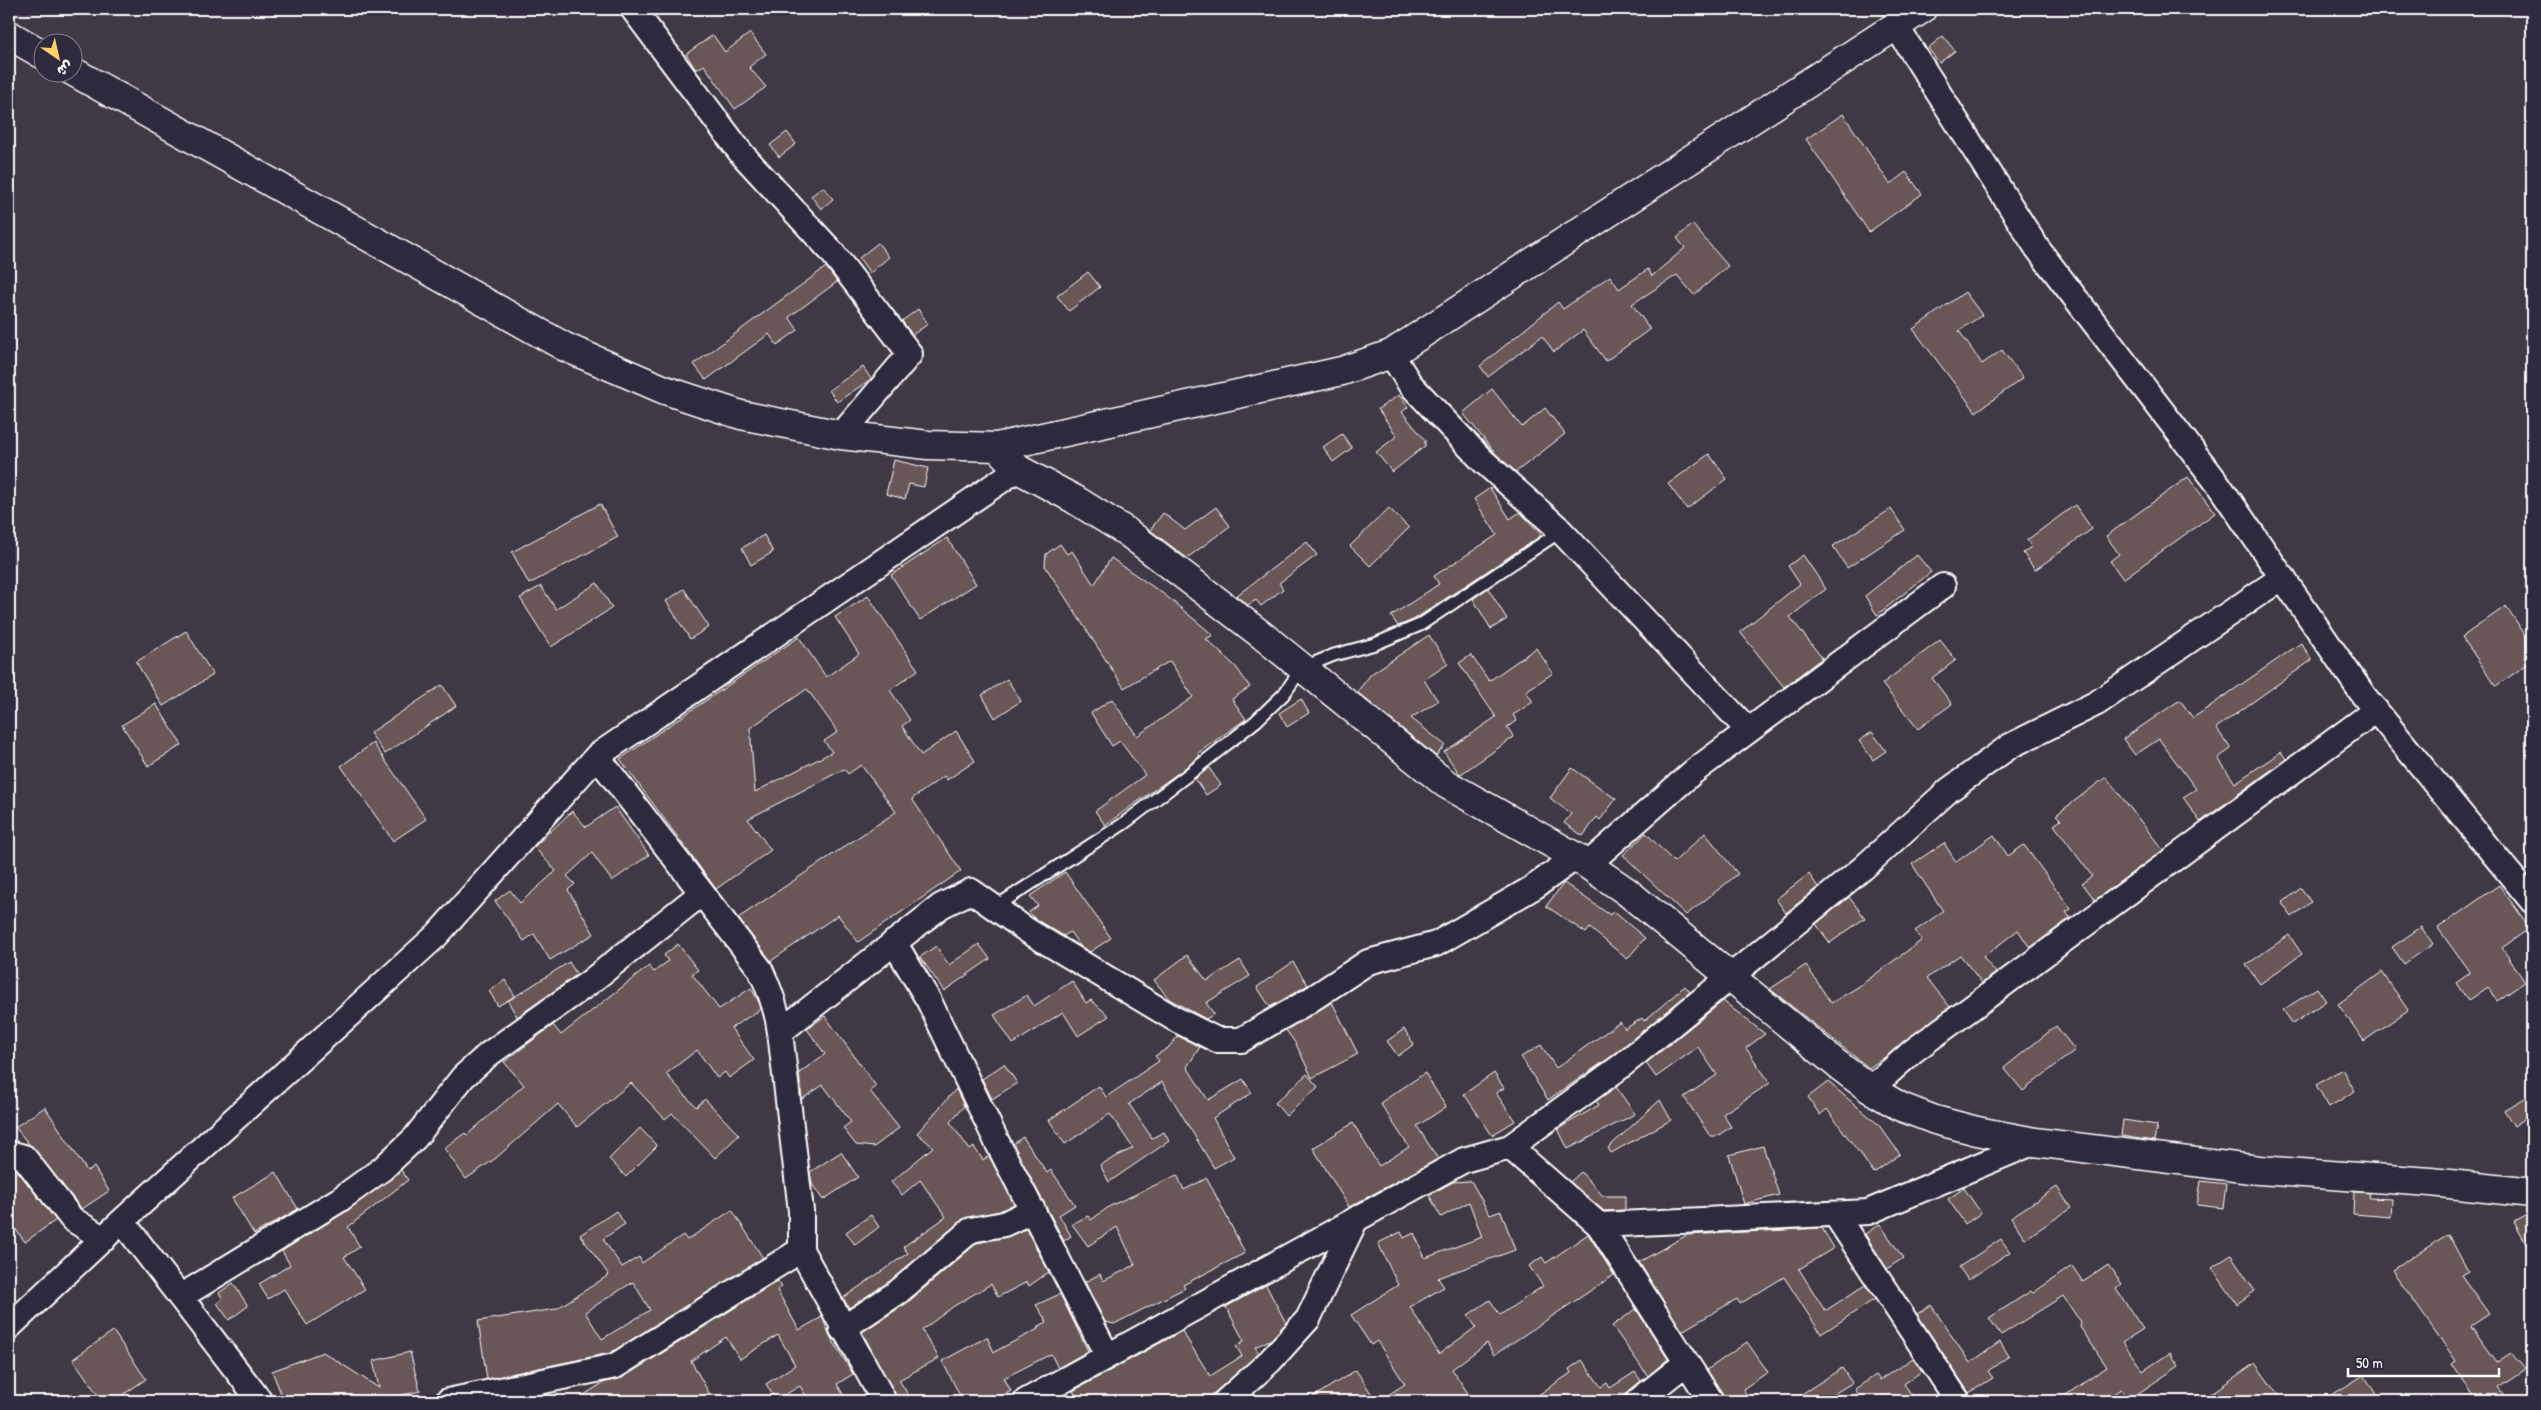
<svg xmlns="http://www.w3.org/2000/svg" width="2541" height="1410" viewBox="0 0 2541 1410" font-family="'Patrick Hand','Playpen Sans Arabic',sans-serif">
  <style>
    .building { fill: #695757; stroke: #fff; fill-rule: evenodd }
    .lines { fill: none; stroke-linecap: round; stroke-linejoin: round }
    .lane-casing { stroke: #fff; stroke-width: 15 }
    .street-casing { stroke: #fff; stroke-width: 28 }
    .secondary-casing { stroke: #fff; stroke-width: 31 }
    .lane { stroke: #2f2a3d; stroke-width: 11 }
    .street { stroke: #2f2a3d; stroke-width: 24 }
    .secondary { stroke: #2f2a3d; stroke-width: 28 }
  </style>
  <rect width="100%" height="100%" fill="#403845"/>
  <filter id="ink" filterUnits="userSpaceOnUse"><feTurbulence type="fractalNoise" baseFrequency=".02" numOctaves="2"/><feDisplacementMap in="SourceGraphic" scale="10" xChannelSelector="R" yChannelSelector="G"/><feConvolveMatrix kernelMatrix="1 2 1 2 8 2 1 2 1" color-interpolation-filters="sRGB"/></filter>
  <g filter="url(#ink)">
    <!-- building -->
    <path class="building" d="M 750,33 L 766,54 L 749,67 L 766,87 L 735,109 L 704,65 L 696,70 L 686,54 L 713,35 L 725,52 Z
      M 1943,36 L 1955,51 L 1939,63 L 1928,48 Z
      M 1843,114 L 1890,184 L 1906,172 L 1922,194 L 1869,232 L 1806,139 Z
      M 787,132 L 796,144 L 779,157 L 770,145 Z
      M 823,187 L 833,199 L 821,209 L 811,196 Z
      M 1692,224 L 1728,266 L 1694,295 L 1677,275 L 1632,304 L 1650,329 L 1606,361 L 1583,330 L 1554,352 L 1542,336 L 1488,377 L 1480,366 L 1558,302 L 1563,309 L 1610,276 L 1619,289 L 1648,269 L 1652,276 L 1685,248 L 1677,238 Z
      M 878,243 L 889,257 L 870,273 L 859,258 Z
      M 826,267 L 837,282 L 789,317 L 798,330 L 777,345 L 769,334 L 706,380 L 694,364 Z
      M 1088,272 L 1100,287 L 1069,311 L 1057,296 Z
      M 1965,292 L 1982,315 L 1959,331 L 1982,364 L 2002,350 L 2023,378 L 1976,412 L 1913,329 Z
      M 918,309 L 928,324 L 912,335 L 902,321 Z
      M 863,367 L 871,379 L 837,402 L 829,390 Z
      M 1492,389 L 1522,427 L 1545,408 L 1565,434 L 1516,472 L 1495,453 L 1463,413 Z
      M 1399,395 L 1408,407 L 1402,412 L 1425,440 L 1425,446 L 1392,472 L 1376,452 L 1397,436 L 1378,409 Z
      M 1342,434 L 1352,448 L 1333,462 L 1323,447 Z
      M 1709,454 L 1727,479 L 1687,509 L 1668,484 Z
      M 894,460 L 928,468 L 924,487 L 909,484 L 905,499 L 886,494 Z
      M 2188,477 L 2215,513 L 2123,579 L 2110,561 L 2119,554 L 2106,536 Z
      M 1490,488 L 1510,519 L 1520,512 L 1542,535 L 1413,620 L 1398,626 L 1391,616 L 1439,584 L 1434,576 L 1497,535 L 1474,499 Z
      M 600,504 L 618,537 L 529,584 L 512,552 Z
      M 2075,505 L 2092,529 L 2035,570 L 2023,553 L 2032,546 L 2027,540 Z
      M 1216,507 L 1230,526 L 1187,558 L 1150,530 L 1163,513 L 1185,530 Z
      M 1389,508 L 1409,528 L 1370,566 L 1350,546 Z
      M 1891,509 L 1905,530 L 1847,568 L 1833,546 Z
      M 764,535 L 773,552 L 751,565 L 742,548 Z
      M 947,538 L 976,584 L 920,620 L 891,575 Z
      M 1307,542 L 1317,555 L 1279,583 L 1283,589 L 1261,606 L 1256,600 L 1248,605 L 1236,596 Z
      M 1060,544 L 1067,554 L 1072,551 L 1094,585 L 1111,558 L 1165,595 L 1213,635 L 1206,639 L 1236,667 L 1250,687 L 1232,699 L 1246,719 L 1198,753 L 1200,756 L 1181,771 L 1105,825 L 1095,811 L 1145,775 L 1120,741 L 1112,746 L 1091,713 L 1112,699 L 1137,736 L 1193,697 L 1170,661 L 1124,688 L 1045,566 L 1046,554 Z
      M 1803,555 L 1826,589 L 1790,617 L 1822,658 L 1784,687 L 1740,632 L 1800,584 L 1788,566 Z
      M 1917,555 L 1931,572 L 1877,615 L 1865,596 Z
      M 597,583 L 612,608 L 551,647 L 520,598 L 541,586 L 556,609 Z
      M 1488,588 L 1507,619 L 1491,629 L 1473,599 Z
      M 684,589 L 709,627 L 690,639 L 666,601 Z
      M 868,596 L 918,670 L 890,690 L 910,720 L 902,726 L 921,755 L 956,731 L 975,761 L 947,780 L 944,776 L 912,799 L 961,871 L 858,942 L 838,915 L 771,961 L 738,918 L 896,812 L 861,765 L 848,774 L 844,769 L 748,819 L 771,850 L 716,889 L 620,759 L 799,637 L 826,677 L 859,654 L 835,617 ZM 807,689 L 838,732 L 824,741 L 832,752 L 755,792 L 750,728 Z
      M 2506,606 L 2532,645 L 2532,661 L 2496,686 L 2462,637 Z
      M 186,631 L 213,675 L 163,706 L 136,662 Z
      M 1429,635 L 1448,664 L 1424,680 L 1438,701 L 1411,718 L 1445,745 L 1436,756 L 1357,692 L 1371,674 Z
      M 1940,640 L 1956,660 L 1932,678 L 1952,704 L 1918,729 L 1882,684 Z
      M 2301,643 L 2312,660 L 2216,728 L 2231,749 L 2218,758 L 2235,783 L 2281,752 L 2286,759 L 2200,822 L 2183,797 L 2196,789 L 2159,739 L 2135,755 L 2123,739 L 2180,700 L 2193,718 Z
      M 1536,648 L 1553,673 L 1526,691 L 1533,702 L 1513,715 L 1517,721 L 1507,727 L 1514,737 L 1461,774 L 1459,773 L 1444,752 L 1496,717 L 1459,663 L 1471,655 L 1489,681 Z
      M 1007,679 L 1021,701 L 995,718 L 982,695 Z
      M 442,685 L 456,706 L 385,754 L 370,733 Z
      M 1301,699 L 1309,713 L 1287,727 L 1279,713 Z
      M 156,704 L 182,745 L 148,766 L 122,725 Z
      M 1872,732 L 1886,751 L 1873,760 L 1859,741 Z
      M 373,743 L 426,819 L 393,841 L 341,766 Z
      M 1209,768 L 1221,785 L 1206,795 L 1195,779 Z
      M 1572,768 L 1616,799 L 1600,820 L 1597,817 L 1583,836 L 1564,823 L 1571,814 L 1550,798 Z
      M 2106,777 L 2163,850 L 2095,900 L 2082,883 L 2092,876 L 2054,825 L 2061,820 L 2056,815 Z
      M 615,807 L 649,855 L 612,881 L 592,853 L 567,876 L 575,884 L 568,890 L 594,934 L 550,960 L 534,934 L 524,941 L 495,901 L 510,890 L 520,903 L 556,871 L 534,847 L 572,811 L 586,827 Z
      M 1646,833 L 1674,862 L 1705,833 L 1738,874 L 1686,915 L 1623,855 Z
      M 1994,835 L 2008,856 L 2024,845 L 2071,909 L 2066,912 L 2070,918 L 2030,948 L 2018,930 L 1983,957 L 1996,973 L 1982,983 L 1960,955 L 1927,978 L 1950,1007 L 1885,1057 L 1869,1068 L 1770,989 L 1806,965 L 1831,1003 L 1858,987 L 1922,940 L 1915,931 L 1943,911 L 1912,864 L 1944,843 L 1956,862 Z
      M 1065,872 L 1111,938 L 1090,952 L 1080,946 L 1070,932 L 1064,936 L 1035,919 L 1029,912 L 1038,906 L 1030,896 Z
      M 1809,874 L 1818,887 L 1786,913 L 1776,899 Z
      M 1564,883 L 1610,915 L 1613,911 L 1645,938 L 1627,959 L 1590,928 L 1586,933 L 1546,906 Z
      M 2499,885 L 2530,928 L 2502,948 L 2525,982 L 2497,1001 L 2488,987 L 2468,1001 L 2456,983 L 2470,973 L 2438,928 Z
      M 2301,888 L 2311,902 L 2292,917 L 2282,903 Z
      M 1849,897 L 1865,918 L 1830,943 L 1816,924 Z
      M 2421,927 L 2433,944 L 2404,964 L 2392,947 Z
      M 2289,935 L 2302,954 L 2260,984 L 2246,965 Z
      M 678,944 L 698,970 L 692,974 L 719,1009 L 751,988 L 760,1004 L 761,1009 L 731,1028 L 754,1060 L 729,1078 L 725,1072 L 717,1078 L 697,1050 L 666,1074 L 696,1107 L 705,1099 L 739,1135 L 715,1158 L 672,1113 L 665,1119 L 631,1083 L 577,1127 L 558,1104 L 496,1158 L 466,1179 L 444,1148 L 465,1133 L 467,1135 L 524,1085 L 504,1062 L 553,1025 L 561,1035 L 649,966 L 654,972 L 668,961 L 664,955 Z
      M 979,944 L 990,959 L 944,991 L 920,957 L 936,946 L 949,965 Z
      M 1187,955 L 1207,981 L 1240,960 L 1250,976 L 1206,1003 L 1214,1014 L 1206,1019 L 1169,999 L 1154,980 Z
      M 569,962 L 577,975 L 517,1017 L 508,1001 Z
      M 1293,962 L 1308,985 L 1270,1007 L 1257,987 Z
      M 2382,972 L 2408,1010 L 2364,1041 L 2338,1004 Z
      M 505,980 L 515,996 L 498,1006 L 489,991 Z
      M 1072,981 L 1086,1003 L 1091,1000 L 1109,1016 L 1078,1036 L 1063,1012 L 1013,1044 L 994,1015 L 1027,995 L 1034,1006 Z
      M 1685,986 L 1690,992 L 1612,1056 L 1548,1100 L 1521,1057 L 1541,1045 L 1556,1068 L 1620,1022 L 1625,1029 L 1642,1018 L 1644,1021 Z
      M 2317,988 L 2326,1001 L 2293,1024 L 2283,1010 Z
      M 1723,1001 L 1765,1034 L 1746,1048 L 1770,1083 L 1723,1114 L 1731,1127 L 1717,1136 L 1710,1136 L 1684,1097 L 1717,1075 L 1698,1047 L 1656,1077 L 1646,1063 Z
      M 1332,1002 L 1358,1054 L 1312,1078 L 1296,1044 L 1286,1030 Z
      M 825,1016 L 876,1086 L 870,1091 L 899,1128 L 874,1147 L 856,1145 L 843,1128 L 851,1122 L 823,1085 L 802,1099 L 799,1073 L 825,1054 L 807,1029 Z
      M 2056,1026 L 2075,1050 L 2023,1091 L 2004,1068 Z
      M 1404,1029 L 1414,1044 L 1398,1056 L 1387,1041 Z
      M 1178,1036 L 1200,1047 L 1187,1067 L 1208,1100 L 1243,1079 L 1252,1093 L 1213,1118 L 1234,1157 L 1214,1168 L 1162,1082 L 1129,1104 L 1152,1138 L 1164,1132 L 1169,1141 L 1109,1182 L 1100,1165 L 1133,1148 L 1110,1114 L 1065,1144 L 1049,1120 L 1099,1086 L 1106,1097 L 1159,1061 L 1155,1056 L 1168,1048 Z
      M 1004,1064 L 1017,1083 L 992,1099 L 982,1079 Z
      M 2342,1069 L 2355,1091 L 2329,1107 L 2316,1085 Z
      M 1425,1073 L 1446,1107 L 1417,1126 L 1438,1159 L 1349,1207 L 1313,1148 L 1353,1123 L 1379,1166 L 1409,1147 L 1380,1103 Z
      M 1494,1073 L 1504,1088 L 1496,1093 L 1515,1121 L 1492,1135 L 1464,1094 Z
      M 1307,1074 L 1318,1087 L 1286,1116 L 1275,1103 Z
      M 1828,1082 L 1878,1124 L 1900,1154 L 1874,1173 L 1827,1109 L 1820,1115 L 1808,1097 Z
      M 1616,1087 L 1635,1114 L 1568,1149 L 1558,1129 L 1599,1105 L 1596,1101 Z
      M 956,1089 L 964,1106 L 950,1122 L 970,1150 L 974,1147 L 983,1160 L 989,1156 L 1014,1204 L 1000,1211 L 963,1219 L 890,1281 L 849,1308 L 843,1298 L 908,1253 L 903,1247 L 946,1217 L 920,1180 L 902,1195 L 891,1182 L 933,1147 L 917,1133 Z
      M 2532,1093 L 2532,1114 L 2514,1126 L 2504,1110 Z
      M 1660,1100 L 1671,1120 L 1611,1153 L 1608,1148 Z
      M 45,1107 L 87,1171 L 94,1167 L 109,1191 L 82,1209 L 15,1127 Z
      M 2123,1120 L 2157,1125 L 2154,1141 L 2121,1136 Z
      M 640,1128 L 657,1146 L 626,1177 L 609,1159 Z
      M 1023,1137 L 1047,1173 L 1051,1170 L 1075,1205 L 1059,1215 L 1071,1236 L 1064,1241 L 1013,1144 Z
      M 1763,1146 L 1779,1195 L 1744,1204 L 1729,1155 Z
      M 841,1152 L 858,1177 L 823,1200 L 812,1184 L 810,1172 Z
      M 9,1168 L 16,1169 L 56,1220 L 25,1242 L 9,1220 Z
      M 401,1170 L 408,1180 L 348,1227 L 360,1247 L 344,1257 L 365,1289 L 307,1325 L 284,1289 L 268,1299 L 259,1284 L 290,1265 L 282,1251 L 347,1211 Z
      M 276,1172 L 298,1209 L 254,1234 L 232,1198 Z
      M 1581,1172 L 1603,1196 L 1625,1196 L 1625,1210 L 1604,1211 L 1570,1182 Z
      M 1177,1175 L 1184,1190 L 1207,1178 L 1245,1253 L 1183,1285 L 1185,1288 L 1114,1324 L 1105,1322 L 1085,1282 L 1100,1274 L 1103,1281 L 1135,1265 L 1117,1227 L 1088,1246 L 1072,1224 L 1088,1216 L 1091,1220 L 1110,1206 Z
      M 1471,1181 L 1490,1215 L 1501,1211 L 1515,1250 L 1438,1278 L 1444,1287 L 1410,1307 L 1439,1354 L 1476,1327 L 1468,1315 L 1490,1300 L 1500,1315 L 1543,1286 L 1529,1266 L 1542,1257 L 1546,1263 L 1588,1234 L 1614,1275 L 1494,1355 L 1487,1343 L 1452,1369 L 1473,1401 L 1379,1401 L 1405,1384 L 1377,1341 L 1371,1345 L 1351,1315 L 1398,1285 L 1378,1243 L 1401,1232 L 1404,1238 L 1414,1233 L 1425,1258 L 1482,1237 L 1469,1202 L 1441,1217 L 1429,1195 L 1453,1182 Z
      M 2201,1181 L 2226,1184 L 2223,1208 L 2197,1205 Z
      M 2057,1187 L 2071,1208 L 2025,1239 L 2011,1217 Z
      M 1964,1188 L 1981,1213 L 1965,1224 L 1948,1199 Z
      M 2354,1192 L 2370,1193 L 2369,1198 L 2392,1199 L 2391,1217 L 2353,1214 Z
      M 732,1210 L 763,1258 L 610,1353 L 487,1379 L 478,1321 L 556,1309 L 609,1275 L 580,1235 L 616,1211 L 625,1224 L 603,1239 L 622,1267 L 639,1257 L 642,1263 L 683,1235 L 687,1240 ZM 633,1282 L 650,1310 L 602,1339 L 585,1312 Z
      M 2532,1212 L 2532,1255 L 2514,1222 Z
      M 871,1215 L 879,1227 L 855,1245 L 846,1232 Z
      M 1880,1224 L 1903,1258 L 1887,1269 L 1865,1234 Z
      M 1822,1228 L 1834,1248 L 1799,1269 L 1825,1311 L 1865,1285 L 1875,1299 L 1821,1334 L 1784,1277 L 1740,1304 L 1737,1299 L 1682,1331 L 1639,1262 L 1687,1235 Z
      M 1026,1229 L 1049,1272 L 1029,1286 L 1027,1282 L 998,1297 L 991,1284 L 954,1306 L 922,1330 L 939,1358 L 899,1380 L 912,1401 L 898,1401 L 862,1332 L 907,1303 L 977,1243 L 1007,1237 Z
      M 2448,1234 L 2468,1271 L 2461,1275 L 2489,1314 L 2471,1326 L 2497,1362 L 2511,1353 L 2525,1369 L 2498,1387 L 2508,1401 L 2476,1401 L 2452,1364 L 2456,1361 L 2392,1270 Z
      M 2001,1239 L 2010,1252 L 1968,1280 L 1959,1267 Z
      M 2231,1255 L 2255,1291 L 2237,1304 L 2212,1268 Z
      M 2108,1265 L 2122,1284 L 2116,1289 L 2143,1329 L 2123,1342 L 2143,1371 L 2170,1353 L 2179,1366 L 2128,1400 L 2121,1389 L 2102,1401 L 2057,1401 L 2107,1367 L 2080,1327 L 2081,1323 L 2063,1296 L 2001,1335 L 1989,1318 L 2031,1291 L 2033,1293 L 2072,1266 L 2083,1282 Z
      M 778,1281 L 782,1287 L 777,1290 L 799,1330 L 822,1317 L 830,1336 L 853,1374 L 837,1384 L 844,1396 L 835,1401 L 809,1401 L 800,1386 L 776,1400 L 766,1384 L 795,1365 L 778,1335 L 740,1359 L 726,1337 L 691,1361 L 709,1393 L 695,1401 L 574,1401 L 603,1383 L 622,1378 Z
      M 233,1283 L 248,1306 L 229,1320 L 217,1303 L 223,1299 L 219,1293 Z
      M 1266,1285 L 1286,1323 L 1272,1339 L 1255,1347 L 1259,1353 L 1205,1401 L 1079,1401 L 1073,1391 L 1182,1331 L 1210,1376 L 1242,1356 L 1236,1346 L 1244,1341 L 1226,1307 Z
      M 1060,1294 L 1088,1351 L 1058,1368 L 1051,1354 L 1004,1378 L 1011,1391 L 993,1401 L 963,1401 L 942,1361 L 987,1337 L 994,1352 L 1038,1329 L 1037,1327 L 1047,1322 L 1036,1305 Z
      M 1931,1305 L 1970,1363 L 2000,1342 L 2009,1356 L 1988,1371 L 1993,1378 L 1969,1393 L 1917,1314 Z
      M 1636,1309 L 1668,1359 L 1648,1376 L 1612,1326 Z
      M 113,1331 L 146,1379 L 114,1401 L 102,1401 L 73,1359 Z
      M 1747,1342 L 1768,1372 L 1743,1389 L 1751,1401 L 1725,1401 L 1723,1394 L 1707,1370 Z
      M 323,1352 L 379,1388 L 373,1361 L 410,1352 L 420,1391 L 394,1397 L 400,1401 L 284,1401 L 272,1371 Z
      M 1913,1358 L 1922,1371 L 1904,1384 L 1916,1401 L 1863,1401 L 1855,1389 L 1876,1375 L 1880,1380 Z
      M 1582,1360 L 1601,1387 L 1607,1383 L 1610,1388 L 1635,1372 L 1641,1381 L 1629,1391 L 1622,1401 L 1529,1401 L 1571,1373 L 1569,1369 Z
      M 2255,1363 L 2282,1401 L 2200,1401 Z
      M 1842,1368 L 1852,1383 L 1822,1401 L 1791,1401 Z
      M 1356,1370 L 1376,1401 L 1307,1401 Z
      M 2364,1375 L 2380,1401 L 2322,1401 Z"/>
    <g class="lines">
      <!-- lane casing -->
      <g class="lane-casing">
        <path id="lane" d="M 995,907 L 1123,824 L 1189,774 L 1256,721 L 1284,694 L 1302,668 L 1334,655 L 1375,644 L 1420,625 L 1561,531"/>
      </g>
      <!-- street casing -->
      <g class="street-casing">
        <path id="street" d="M 633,9 L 741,153 L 831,251 L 910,354 L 841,435
          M 1896,26 L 2037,248 L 2218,484 L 2364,696 L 2532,901
          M 1391,354 L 1410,384 L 1482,460 L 1558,528 L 1748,730
          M 1587,865 L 1693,772 L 1943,586
          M 894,942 L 929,1001 L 997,1142 L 1107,1355
          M 780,1032 L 941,906 L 971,891 L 1028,931 L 1175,1019 L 1217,1040 L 1241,1040 L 1307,1002 L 1368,962 L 1436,944 L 1534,887 L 1576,857
          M 1870,1089 L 1913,1051 L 2376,710
          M 1510,1147 L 1599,1225 L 1711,1401
          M 9,1153 L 24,1157 L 72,1219 L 104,1239
          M 1835,1214 L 1958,1401
          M 122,1221 L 260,1401
          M 1599,1225 L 1868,1212 L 2035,1142
          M 801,1250 L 884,1401
          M 180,1297 L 339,1200 L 382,1169 L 415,1138 L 463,1077 L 489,1054 L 590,982 L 702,893
          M 9,1327 L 122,1221 L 437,935 L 597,756 L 1018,469
          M 842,1329 L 898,1292 L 971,1230 L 1004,1224 L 1033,1210
          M 448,1401 L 615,1366 L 801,1250 L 801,1211 L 780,1032 C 777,1009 770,990 760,969 L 597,756
          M 1026,1401 L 1464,1160 L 1510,1147 L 1620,1067 L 1863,868 L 1949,790 L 2010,746 L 2097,703 L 2283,577
          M 1226,1401 L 1270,1361 L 1308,1319 L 1356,1219
          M 1638,1401 L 1686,1363"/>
      </g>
      <!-- secondary casing -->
      <g class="secondary-casing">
        <path id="secondary" d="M 9,35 L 42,54
          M 72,71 L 565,347 L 665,390 L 741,415 L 841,435 L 928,445 L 997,447 L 1342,371 L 1391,354 L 1922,9
          M 997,447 L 1018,469 L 1074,499 L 1127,532 L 1263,636 L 1446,784 L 1576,857 L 1626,891 L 1838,1065 L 1870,1089 L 1901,1107 L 1935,1120 L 1977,1131 L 2035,1142 L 2259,1170 L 2431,1182 L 2532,1193"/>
      </g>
      <!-- lane -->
      <use href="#lane" class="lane"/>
      <!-- street -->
      <use href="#street" class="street"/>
      <!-- secondary -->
      <use href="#secondary" class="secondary"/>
    </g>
  </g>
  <!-- margin -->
  <rect width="2541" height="1410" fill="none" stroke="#2f2a3d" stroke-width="30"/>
  <rect x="15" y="15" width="2511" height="1380" fill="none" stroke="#fff" stroke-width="2" filter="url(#ink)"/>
  <!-- north arrow -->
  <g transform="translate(58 58) rotate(146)"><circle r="24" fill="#2f2a3d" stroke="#827f8b"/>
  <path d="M0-4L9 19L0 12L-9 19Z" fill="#ffd166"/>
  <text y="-8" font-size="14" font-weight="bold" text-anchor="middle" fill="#ffffff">ش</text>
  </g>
  <!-- scale -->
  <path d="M2348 1368v8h151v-8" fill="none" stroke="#ffffff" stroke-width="2.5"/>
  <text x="2356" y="1368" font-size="15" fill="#ffffff" stroke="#2f2a3d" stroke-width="4" paint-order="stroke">50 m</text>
</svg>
